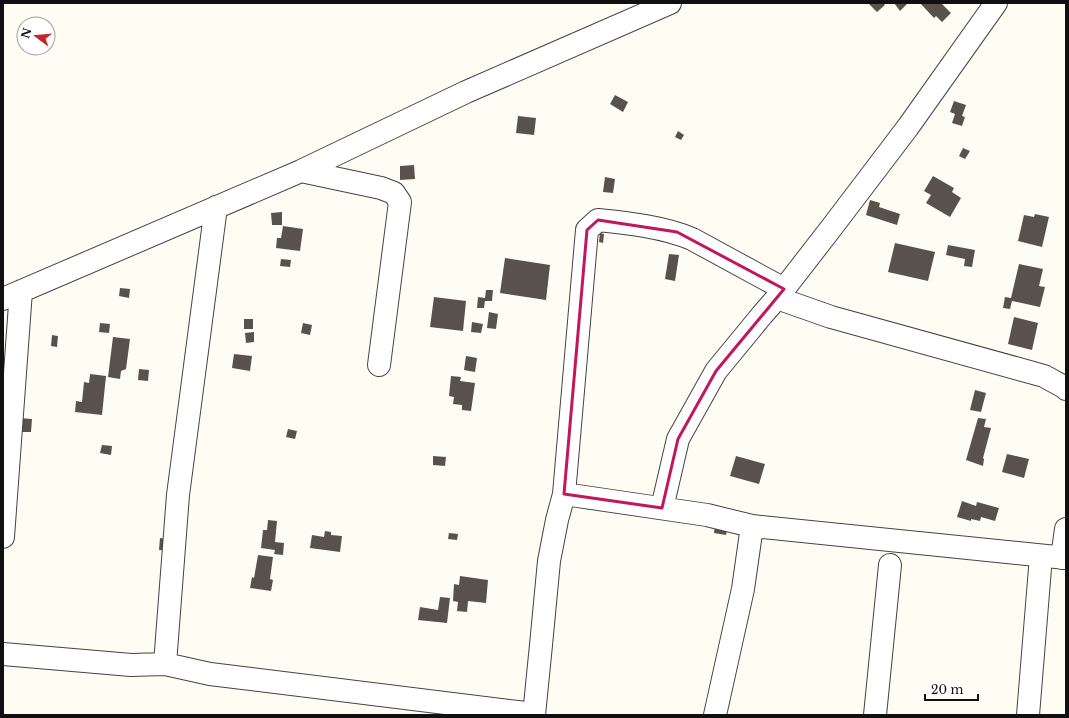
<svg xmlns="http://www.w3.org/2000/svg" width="1069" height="718" viewBox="0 0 1069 718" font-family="'Libre Baskerville',serif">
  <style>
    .building { fill: #59524c }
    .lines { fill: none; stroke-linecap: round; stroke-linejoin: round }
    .minor-casing { stroke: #434343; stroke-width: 24 }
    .minor { stroke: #fff; stroke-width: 22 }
    .marked { fill: none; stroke: #c2185b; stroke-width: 3; stroke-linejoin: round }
  </style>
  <rect width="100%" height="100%" fill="#fffdf3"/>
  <!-- building -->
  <path class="building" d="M 868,3 L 883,3 L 885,5 L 877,12 Z
    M 894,3 L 906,3 L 907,4 L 900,11 Z
    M 920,3 L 941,3 L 951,13 L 942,22 L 936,16 L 934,18 Z
    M 615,95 L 628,102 L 623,112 L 610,104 Z
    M 954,101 L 966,105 L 962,116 L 965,117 L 962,126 L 952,123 L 955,114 L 950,112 Z
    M 518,116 L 536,118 L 534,135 L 516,133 Z
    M 678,131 L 684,135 L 681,140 L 675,137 Z
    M 963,148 L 970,151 L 965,159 L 959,156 Z
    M 414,165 L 415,179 L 400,180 L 400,166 Z
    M 933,176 L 954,188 L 952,192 L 961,198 L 950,217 L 926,203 L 931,195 L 924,191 Z
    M 605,177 L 615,179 L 613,193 L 603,192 Z
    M 870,200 L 880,203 L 879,207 L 900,214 L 897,225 L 866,215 Z
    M 282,212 L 282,225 L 272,225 L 271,213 Z
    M 1035,214 L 1049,217 L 1042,247 L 1018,241 L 1024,215 L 1034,217 Z
    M 283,226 L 303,229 L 300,251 L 276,248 L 277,238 L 281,238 Z
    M 600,233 L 604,234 L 603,243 L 599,242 Z
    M 895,243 L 935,252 L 928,281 L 888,272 Z
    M 948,245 L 975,250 L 972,267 L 964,266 L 965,259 L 946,255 Z
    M 669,254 L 679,255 L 675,281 L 665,279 Z
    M 505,258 L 550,265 L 546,300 L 500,293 Z
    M 281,259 L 291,260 L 290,267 L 280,266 Z
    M 1019,264 L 1043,269 L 1039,286 L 1045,287 L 1040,307 L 1012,301 L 1010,309 L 1003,308 L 1005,297 L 1011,298 Z
    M 120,288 L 130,289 L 129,298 L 119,296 Z
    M 486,290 L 493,290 L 492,301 L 485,301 L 484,308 L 477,308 L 478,297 L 485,298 Z
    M 434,297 L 466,301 L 463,331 L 430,327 Z
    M 489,312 L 498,314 L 496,329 L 487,328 Z
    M 1014,317 L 1038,323 L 1032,350 L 1008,344 Z
    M 244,319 L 253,319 L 253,329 L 244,329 Z
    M 472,322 L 483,324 L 481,333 L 471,332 Z
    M 100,323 L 110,324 L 109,333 L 99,332 Z
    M 303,323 L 312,325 L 310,335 L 301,333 Z
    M 254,332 L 254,342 L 246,343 L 245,333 Z
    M 52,335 L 58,336 L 57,347 L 51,346 Z
    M 113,337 L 130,339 L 126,369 L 121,371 L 120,379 L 108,377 Z
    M 234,354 L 252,356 L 250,371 L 232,368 Z
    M 466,356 L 477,358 L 475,372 L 464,370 Z
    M 139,369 L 149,370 L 148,381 L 138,380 Z
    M 90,374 L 106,376 L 102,415 L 75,412 L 76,401 L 82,402 L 84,382 L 89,383 Z
    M 451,376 L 461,377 L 460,381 L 475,383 L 471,411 L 462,410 L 462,405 L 453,404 L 454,397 L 449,396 Z
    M 975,390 L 986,393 L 981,412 L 970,410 Z
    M 19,418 L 32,419 L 31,432 L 18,432 Z
    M 978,418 L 986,419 L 984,427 L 991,428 L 983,458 L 984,459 L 983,466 L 966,460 Z
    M 288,429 L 297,431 L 295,439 L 286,437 Z
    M 102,445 L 112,446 L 111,455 L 100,453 Z
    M 1007,454 L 1029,459 L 1024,478 L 1002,472 Z
    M 433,456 L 446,457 L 445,466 L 433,465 Z
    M 736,456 L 765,464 L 759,484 L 730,476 Z
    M 962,501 L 976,506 L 977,502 L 999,508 L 995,521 L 981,517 L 980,521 L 971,519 L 971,521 L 957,517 Z
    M 268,520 L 277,521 L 275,542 L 284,543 L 283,555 L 274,554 L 275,550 L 261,548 L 263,530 L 267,530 Z
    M 715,524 L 728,526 L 726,535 L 714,533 Z
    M 325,531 L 331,532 L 331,535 L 342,536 L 340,552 L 310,548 L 312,535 L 324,537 Z
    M 449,533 L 458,534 L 457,540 L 448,539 Z
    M 160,538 L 169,539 L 168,551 L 159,550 Z
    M 258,555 L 273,557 L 270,579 L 273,580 L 271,591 L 250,588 L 252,577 L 254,578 Z
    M 460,576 L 488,580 L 486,603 L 468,601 L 467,612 L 457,611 L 458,602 L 453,601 L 454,584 L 459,585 Z
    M 440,597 L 450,598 L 447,623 L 418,620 L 420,607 L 438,610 Z"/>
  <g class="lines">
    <!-- minor casing -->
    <g class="minor-casing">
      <path id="minor" d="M 301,171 L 381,188 L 394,193 L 400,202 L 379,365
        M 777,298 L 831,317 L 1044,376 L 1064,387 L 1066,389
        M 3,299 L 301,171 L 466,92 L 670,3
        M 564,494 L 707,515 L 752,526 L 743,589 L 715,715
        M 662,508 L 678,439 L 716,371 L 762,315 L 777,298 L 832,227 L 908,127 L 996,3
        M 752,526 L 1066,558
        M 3,537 L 21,291
        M 1062,558 L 1066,529
        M 3,654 L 131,665 L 165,664 L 210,674 L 534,714
        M 165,664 L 178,495 L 216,207
        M 534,715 L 541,645 L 549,561 L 557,520 L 564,494 L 587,230 L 598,220 C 628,223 664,227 692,239 L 784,289
        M 875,715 L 890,565
        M 1028,715 L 1041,556"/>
    </g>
    <!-- minor -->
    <use href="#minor" class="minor"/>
  </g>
  <!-- marked area -->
  <path class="marked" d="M 598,220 L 677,232 L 784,289 L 716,371 L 678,439 L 662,508 L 564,494 L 587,230 Z"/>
  <!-- border -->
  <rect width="1069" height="718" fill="none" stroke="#101010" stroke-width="8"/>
  <!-- north arrow -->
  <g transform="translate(36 36) rotate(286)"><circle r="19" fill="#ffffff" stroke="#9f9f9f"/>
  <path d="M0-3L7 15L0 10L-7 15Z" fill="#c42527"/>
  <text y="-6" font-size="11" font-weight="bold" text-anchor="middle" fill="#101010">N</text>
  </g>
  <!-- scale -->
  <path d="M925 694v6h53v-6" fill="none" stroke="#101010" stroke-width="2"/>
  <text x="931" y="694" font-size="12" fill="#101010" stroke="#ffffff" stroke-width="3" paint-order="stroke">20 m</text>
</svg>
